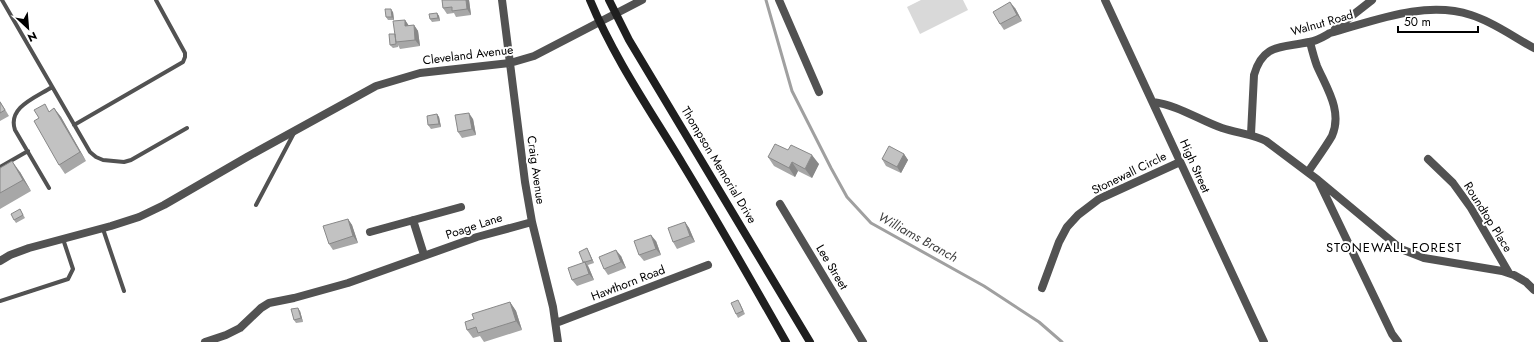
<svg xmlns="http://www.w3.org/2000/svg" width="1534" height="342" viewBox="0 0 1534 342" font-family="Jost,sans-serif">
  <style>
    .green { fill: #d9d9d9 }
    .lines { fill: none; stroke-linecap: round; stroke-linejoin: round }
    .stream { stroke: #a0a0a0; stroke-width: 3 }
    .lane { stroke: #525252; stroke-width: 4 }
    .street { stroke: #525252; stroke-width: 8 }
    .secondary { stroke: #1f1f1f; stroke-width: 8 }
    .wall { fill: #a7a7a7 }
    .shaded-wall { fill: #888 }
    .building { fill: #c2c2c2; stroke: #888 }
    .labels { text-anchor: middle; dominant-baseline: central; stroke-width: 4; stroke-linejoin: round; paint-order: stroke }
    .street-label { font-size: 12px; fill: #000; stroke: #fff }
    .water-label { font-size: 13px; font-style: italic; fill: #414141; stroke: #fff }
    .neighbourhood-label { font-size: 13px; letter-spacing: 1px; fill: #000; stroke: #fff }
  </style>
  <rect width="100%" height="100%" fill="#fff"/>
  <!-- green -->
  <path class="green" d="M 921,0 L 963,0 L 968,10 L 920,34 L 907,7 Z"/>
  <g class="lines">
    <!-- stream -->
    <path class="stream" d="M 766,0 L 792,91 L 831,168 L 847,197 L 871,223 L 984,286 L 1039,322 L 1062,342"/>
    <!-- lane -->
    <path class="lane" d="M 2,0 L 90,152 L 96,157 L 103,160 L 124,162 L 131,160 L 187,128
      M 74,125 L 183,62 L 185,57 L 185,53 L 156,0
      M 0,167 L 28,151
      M 49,188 L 15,130 C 7,107 37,97 52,87
      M 256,205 L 294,133
      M 103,229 L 124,291
      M 0,301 L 68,279 L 73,269 L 63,239"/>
    <!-- street -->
    <path class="street" d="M 502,0 L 525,182 L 532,222 L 553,307 L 558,342
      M 779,0 L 819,92
      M 1105,0 L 1264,342
      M 1335,29 L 1372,0
      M 1153,102 C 1178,105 1199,120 1222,128 C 1237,133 1252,134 1266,141 L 1318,180 L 1401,249 L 1424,258 L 1502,271 L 1514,275 L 1526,282 L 1534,290
      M 1251,134 L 1254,75 C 1263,43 1282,48 1309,42 C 1317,41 1323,37 1330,33 C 1374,21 1425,0 1471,15 C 1494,22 1513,37 1534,48
      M 1428,159 L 1453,183 L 1471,208 L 1509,273
      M 1308,172 C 1316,160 1325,148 1332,136 C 1343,111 1326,87 1317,66 C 1314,58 1312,50 1310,42
      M 1319,182 L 1392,334 L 1398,342
      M 780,204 L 863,342
      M 413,220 L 424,255
      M 370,232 L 461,207
      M 0,261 L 10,255 L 29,248 L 111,226 L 139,217 L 164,205 L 247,157 L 376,86 L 420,73 L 510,63 L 534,56 L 642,0
      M 1042,288 L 1059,242 L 1067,227 L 1078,215 L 1099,199 L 1180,162
      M 556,323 L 708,265
      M 205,342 L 226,335 L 240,328 L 261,308 L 269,303 L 294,298 L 348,283 L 477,237 L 532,222"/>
    <!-- secondary -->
    <path class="secondary" d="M 590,0 C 614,58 650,110 682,163 C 718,222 752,282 786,342
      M 609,0 L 629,40 L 810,342"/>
  </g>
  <!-- wall -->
  <path class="wall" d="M 442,0 L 469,0 L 471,15 L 456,17 L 454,13 L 447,14 L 443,8 Z
    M 1015,8 L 1022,21 L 1004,30 L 1000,24 Z
    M 393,12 L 394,20 L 388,20 L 386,17 Z
    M 437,13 L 439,16 L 440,21 L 432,22 L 430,19 Z
    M 405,20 L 409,26 L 414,25 L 418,31 L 420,46 L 400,49 L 398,45 L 398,47 L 393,48 L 390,45 L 395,34 Z
    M 0,101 L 9,116 L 0,121 Z
    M 54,108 L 61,117 L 86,161 L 65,174 L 59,165 L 50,111 Z
    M 437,114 L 439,117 L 441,127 L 431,129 L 428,125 Z
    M 473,119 L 476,135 L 462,138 L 458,132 Z
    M 788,150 L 819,164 L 812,178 L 798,171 L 795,177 L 774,166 L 768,157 Z
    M 904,154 L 908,160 L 901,173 L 886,166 L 882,159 Z
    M 0,168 L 20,172 L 31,191 L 0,209 Z
    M 20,209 L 25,218 L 16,223 L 14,220 Z
    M 348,219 L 352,225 L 358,243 L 333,250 L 329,244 Z
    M 685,222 L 689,228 L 695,242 L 677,249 L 673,242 Z
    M 656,241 L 661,255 L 644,261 L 639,255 Z
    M 589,252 L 594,263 L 588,265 L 589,268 L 594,280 L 577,286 L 572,280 Z
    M 621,256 L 626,268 L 608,275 L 604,269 Z
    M 510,302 L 516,311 L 522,330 L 484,342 L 480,336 L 473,338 L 467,330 L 474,319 Z
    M 740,303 L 745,314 L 738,318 L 736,314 Z
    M 300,311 L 303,322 L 296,323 L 294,320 Z"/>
  <!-- shaded-wall -->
  <path class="shaded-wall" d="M 466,0 L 469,0 L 471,15 L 467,9 Z
    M 1010,2 L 1015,8 L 1022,21 L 1017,15 Z
    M 391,9 L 393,12 L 394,20 L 392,17 Z
    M 437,13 L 439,16 L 440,21 L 438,18 Z
    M 405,20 L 409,26 L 405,26 Z
    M 414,25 L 418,31 L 420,46 L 415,40 Z
    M 54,108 L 61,117 L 86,161 L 80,152 Z
    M 469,113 L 473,119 L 476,135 L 472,129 Z
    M 437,114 L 439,117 L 441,127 L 439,124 Z
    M 904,154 L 908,160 L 901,173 L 897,167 Z
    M 812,155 L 819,164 L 812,178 L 805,169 Z
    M 12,161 L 20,172 L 31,191 L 23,180 Z
    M 792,162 L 798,171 L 795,177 L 789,168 Z
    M 348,219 L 352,225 L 358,243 L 353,236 Z
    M 685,222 L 689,228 L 695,242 L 690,236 Z
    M 651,235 L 656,241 L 661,255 L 656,249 Z
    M 587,248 L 589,252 L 594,263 L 592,260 Z
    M 616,250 L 621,256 L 626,268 L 621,262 Z
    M 585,262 L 589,268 L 594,280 L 589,274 Z
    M 510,302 L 516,311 L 522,330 L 516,321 Z
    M 298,308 L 300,311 L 303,322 L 301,318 Z"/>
  <!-- building -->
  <path class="building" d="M 442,0 L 466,0 L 467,9 L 452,11 L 452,7 L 443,8 Z
    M 1010,2 L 1017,15 L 1000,24 L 993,12 Z
    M 385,9 L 391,9 L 392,17 L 386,17 Z
    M 437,13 L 438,18 L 430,19 L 429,14 Z
    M 405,20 L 405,26 L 414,25 L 415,40 L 396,42 L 393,21 Z
    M 389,34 L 395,34 L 396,44 L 390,45 Z
    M 0,102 L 5,110 L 0,113 Z
    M 45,104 L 49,112 L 54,108 L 80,152 L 59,165 L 34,121 L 39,118 L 34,110 Z
    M 469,113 L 472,129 L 458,132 L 455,115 Z
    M 437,114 L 439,124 L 428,125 L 427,116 Z
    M 775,144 L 788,150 L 791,145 L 812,155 L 805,169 L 792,162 L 789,168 L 768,157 Z
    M 889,146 L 904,154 L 897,167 L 882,159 Z
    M 12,161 L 23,180 L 0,193 L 0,168 Z
    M 20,209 L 23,215 L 14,220 L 11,214 Z
    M 348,219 L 353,236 L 329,244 L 323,226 Z
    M 685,222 L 690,236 L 673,242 L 668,228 Z
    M 651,235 L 656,249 L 639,255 L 634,241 Z
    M 587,248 L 592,260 L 585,262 L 583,262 L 579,252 Z
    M 616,250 L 621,262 L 604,269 L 599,257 Z
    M 585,262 L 589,274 L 572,280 L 568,268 Z
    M 738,300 L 743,311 L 736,314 L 731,303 Z
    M 510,302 L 516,321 L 478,333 L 476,327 L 467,330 L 465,322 L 474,319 L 472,314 Z
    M 298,308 L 301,318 L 294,320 L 291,309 Z"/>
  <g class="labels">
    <!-- street labels -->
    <g class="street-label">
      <text transform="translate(1322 23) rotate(-16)">Walnut Road</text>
      <text transform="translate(468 55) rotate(-7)">Cleveland Avenue</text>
      <text transform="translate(719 165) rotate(59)">Thompson Memorial Drive</text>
      <text transform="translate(1195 166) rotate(66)">High Street</text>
      <text transform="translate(536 170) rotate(82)">Craig Avenue</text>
      <text transform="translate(1129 173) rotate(-26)">Stonewall Circle</text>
      <text transform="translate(1488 217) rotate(58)">Roundtop Place</text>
      <text transform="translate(474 226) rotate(-18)">Poage Lane</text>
      <text transform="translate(832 267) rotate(59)">Lee Street</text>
      <text transform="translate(628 283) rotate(-21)">Hawthorn Road</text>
    </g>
    <!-- water labels -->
    <g class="water-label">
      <text transform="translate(918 237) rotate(29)">Williams Branch</text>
    </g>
    <!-- neighbourhood labels -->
    <g class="neighbourhood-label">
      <text x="1394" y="247">STONEWALL FOREST</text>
    </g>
  </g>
  <!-- north arrow -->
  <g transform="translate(28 28) rotate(154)" stroke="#ffffff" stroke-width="3" paint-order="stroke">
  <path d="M0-3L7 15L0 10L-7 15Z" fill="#000000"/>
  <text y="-6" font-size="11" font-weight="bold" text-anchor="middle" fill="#000000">N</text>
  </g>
  <!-- scale -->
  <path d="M1398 26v6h80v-6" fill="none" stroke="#000000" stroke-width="2"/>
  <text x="1404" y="26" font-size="12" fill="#000000" stroke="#ffffff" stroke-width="3" paint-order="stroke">50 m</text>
</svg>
